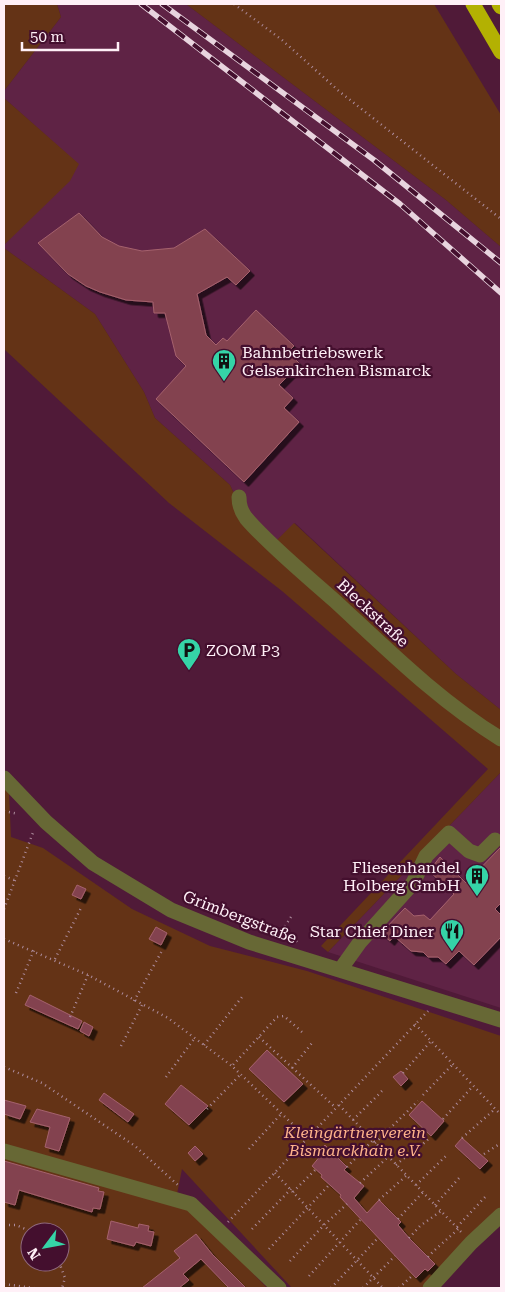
<svg xmlns="http://www.w3.org/2000/svg" width="505" height="1292" viewBox="0 0 505 1292" font-family="'Roboto Serif',serif">
  <style>
    .built { fill: #5f2345 }
    .green { fill: #643316; fill-rule: evenodd }
    .building { fill: #83434f; stroke: #a5616d; filter: url(#shadow) }
    .lines { fill: none; stroke-linecap: round; stroke-linejoin: round }
    .path { stroke: #ae8d9e; stroke-width: 2.5; stroke-dasharray: 1 4; stroke-linecap: butt }
    .minor { stroke: #676835; stroke-width: 15 }
    .highway { stroke: #b3b102; stroke-width: 15 }
    .rail-casing { stroke: #e8d4de; stroke-width: 5.5 }
    .rail { stroke: #440f2e; stroke-width: 4; stroke-dasharray: 11; stroke-linecap: butt }
    .labels { text-anchor: middle; dominant-baseline: central; stroke-width: 4.5; stroke-linejoin: round; paint-order: stroke }
    .poi-label { font-size: 16px; fill: #fff0f7; stroke: #440f2e; text-anchor: start }
    .street-label { font-size: 16px; fill: #fff0f7; stroke: #440f2e }
    .park-label { font-size: 16px; font-style: italic; fill: #fdb28a; stroke: #440f2e }
  </style>
  <defs>
    <filter id="shadow"><feDropShadow dx="4.5" dy="4.5" stdDeviation="0" flood-color="#0009"/></filter>
  </defs>
  <rect width="100%" height="100%" fill="#501a38"/>
  <!-- built -->
  <path class="built" d="M 57,4 L 186,4 L 446,200 L 501,247 L 501,710 L 456,674 L 295,523 L 275,542 L 240,506 L 230,485 L 155,418 L 144,392 L 95,314 L 4,248 L 4,245 L 78,164 L 4,98 L 4,91 L 61,17 Z
    M 501,772 L 501,1008 L 328,952 Z"/>
  <!-- green -->
  <path class="green" d="M 4,4 L 57,4 L 61,17 L 4,91 Z
    M 186,4 L 434,4 L 501,115 L 501,247 L 446,200 Z
    M 4,98 L 79,164 L 70,181 L 4,245 Z
    M 4,248 L 95,314 L 144,392 L 155,418 L 230,485 L 240,506 L 275,542 L 294,523 L 456,674 L 501,710 L 501,772 L 328,952 L 321,946 L 488,769 L 282,591 L 169,503 L 4,349 Z
    M 4,787 L 9,793 L 11,837 L 43,848 L 132,909 L 210,946 L 307,971 L 501,1036 L 501,1211 L 428,1288 L 292,1288 L 182,1169 L 177,1194 L 267,1288 L 4,1288 ZM 30,1232 L 60,1232 L 60,1262 L 30,1262 Z"/>
  <!-- building -->
  <path class="building" d="M 79,213 L 102,237 L 119,246 L 142,251 L 174,248 L 205,229 L 250,271 L 236,285 L 227,277 L 197,294 L 206,335 L 216,345 L 223,338 L 227,341 L 256,310 L 294,346 L 288,352 L 300,364 L 279,385 L 293,398 L 284,408 L 299,422 L 244,482 L 156,399 L 186,366 L 176,356 L 165,313 L 154,313 L 153,302 L 126,300 L 100,292 L 86,286 L 68,274 L 38,243 Z
    M 501,847 L 501,903 L 495,909 L 501,915 L 501,937 L 474,965 L 459,951 L 446,964 L 438,957 L 428,957 L 423,952 L 411,951 L 394,936 L 390,941 L 381,933 L 405,908 L 414,916 L 424,915 L 430,920 L 454,894 L 429,871 L 440,857 L 466,883 Z
    M 77,885 L 86,889 L 81,899 L 72,895 Z
    M 156,927 L 167,933 L 161,945 L 149,939 Z
    M 30,995 L 82,1021 L 78,1029 L 25,1005 Z
    M 84,1022 L 93,1027 L 89,1036 L 80,1031 Z
    M 267,1050 L 303,1084 L 284,1102 L 249,1069 Z
    M 401,1071 L 408,1079 L 401,1086 L 393,1077 Z
    M 181,1085 L 208,1106 L 189,1125 L 165,1104 Z
    M 104,1093 L 134,1114 L 128,1122 L 99,1100 Z
    M 4,1100 L 26,1106 L 20,1119 L 4,1114 Z
    M 422,1101 L 444,1121 L 431,1136 L 409,1115 Z
    M 37,1109 L 70,1118 L 59,1151 L 45,1147 L 50,1127 L 30,1122 Z
    M 462,1138 L 488,1161 L 480,1169 L 455,1146 Z
    M 325,1145 L 347,1167 L 344,1170 L 364,1186 L 354,1198 L 367,1213 L 379,1200 L 401,1222 L 398,1225 L 409,1238 L 435,1264 L 428,1271 L 425,1269 L 416,1278 L 340,1197 L 341,1195 L 321,1177 L 322,1175 L 312,1166 L 321,1155 L 318,1152 Z
    M 195,1146 L 203,1154 L 195,1161 L 188,1153 Z
    M 4,1161 L 99,1188 L 98,1191 L 104,1192 L 100,1209 L 93,1208 L 92,1212 L 19,1190 L 15,1205 L 4,1202 Z
    M 111,1221 L 138,1228 L 139,1224 L 149,1226 L 148,1231 L 154,1232 L 151,1246 L 136,1242 L 134,1246 L 107,1239 Z
    M 196,1234 L 212,1254 L 246,1288 L 229,1288 L 201,1259 L 183,1274 L 189,1280 L 179,1288 L 142,1288 L 180,1258 L 174,1251 Z"/>
  <g class="lines">
    <!-- path -->
    <path class="path" d="M 234,4 L 282,40 L 340,92 L 501,219
      M 4,811 L 18,814
      M 4,876 L 14,880
      M 4,909 L 34,830
      M 291,917 L 285,926 L 297,942
      M 4,939 L 88,975 L 168,1018 L 232,1066
      M 55,959 L 82,906
      M 16,993 L 34,950
      M 134,1001 L 163,949
      M 70,1017 L 88,975
      M 415,1024 L 501,1115
      M 302,1032 L 284,1016 L 277,1017 L 232,1066 L 307,1138
      M 259,1037 L 336,1108
      M 204,1045 L 242,997
      M 121,1046 L 142,1005
      M 4,1067 L 42,1083 L 135,1146 L 179,1186
      M 292,1068 L 312,1043
      M 403,1073 L 431,1041
      M 166,1077 L 194,1039
      M 423,1095 L 453,1064
      M 339,1105 L 463,1234
      M 207,1109 L 240,1075
      M 443,1119 L 473,1086
      M 353,1120 L 382,1091
      M 462,1138 L 495,1109
      M 375,1143 L 418,1101
      M 249,1149 L 282,1113
      M 484,1154 L 501,1143
      M 396,1165 C 408,1154 419,1149 429,1138
      M 347,1167 L 373,1140
      M 275,1173 L 383,1288
      M 360,1183 L 388,1157
      M 416,1185 L 447,1155
      M 293,1192 L 316,1169
      M 379,1200 L 407,1175
      M 435,1205 L 460,1177
      M 398,1219 L 423,1192
      M 228,1222 L 428,1011
      M 4,1225 L 16,1225 L 32,1232
      M 457,1227 L 486,1196
      M 252,1229 L 291,1189
      M 409,1238 L 420,1226 L 441,1211
      M 269,1249 L 329,1185
      M 428,1257 C 437,1247 448,1239 458,1229
      M 290,1261 L 324,1225 L 347,1204
      M 59,1262 L 65,1278 L 62,1288
      M 309,1276 L 360,1220
      M 4,1284 L 34,1288
      M 331,1288 L 378,1238
      M 363,1288 L 395,1256
      M 399,1288 L 413,1275"/>
    <!-- minor -->
    <path class="minor" d="M 239,497 C 239,506 241,511 246,518 C 270,546 307,576 335,601 C 388,650 439,701 501,739
      M 4,778 L 46,822 L 93,863 L 171,910 L 249,942 L 501,1020
      M 340,970 L 360,942 L 413,883 L 426,856 L 449,833 L 469,851 L 480,855 L 495,840
      M 4,1151 L 191,1204 L 279,1288
      M 430,1288 L 471,1243 L 501,1215"/>
    <!-- highway -->
    <path class="highway" d="M 473,4 L 501,52
      M 499,4 L 501,7"/>
    <!-- rail casing -->
    <g class="rail-casing">
      <path id="rail" d="M 141,4 L 400,204 L 501,293
        M 162,4 L 374,160 L 501,263"/>
    </g>
    <!-- rail -->
    <use href="#rail" class="rail"/>
  </g>
  <!-- icons -->
  <defs>
    <g id="building-pin" transform="scale(1.25)"><path d="M0 17L-7.5 6A9.5 9.5 0 1 1 7.5 6Z" fill="#35d4a7" stroke="#440f2e"/><path d="M-4-6H4V6H1V3H-1V6H-4ZM-2.5-4.3h1.7v1.8h-1.7ZM.8-4.3h1.7v1.8H.8ZM-2.5-1h1.7V.8h-1.7ZM.8-1h1.7V.8H.8Z" fill="#111"/></g>
    <g id="parking-pin" transform="scale(1.25)"><path d="M0 17L-7.5 6A9.5 9.5 0 1 1 7.5 6Z" fill="#35d4a7" stroke="#440f2e"/><path d="M-3.5-5.5H1a3.5 3.5 0 0 1 0 7H-1V5.5H-3.5ZM-1-3.4V-.6H.8a1.4 1.4 0 0 0 0-2.8Z" fill="#111"/></g>
    <g id="restaurant-pin" transform="scale(1.25)"><path d="M0 17L-7.5 6A9.5 9.5 0 1 1 7.5 6Z" fill="#35d4a7" stroke="#440f2e"/><path d="M-5-6h1v4h1v-4h1v4h1v-4h1v5L-1.5 .5V6h-2V.5L-5-1ZM5-6V6H3V1.5H1.5Q1.5-4 5-6Z" fill="#111"/></g>
  </defs>
  <g fill-rule="evenodd">
    <use href="#building-pin" x="224" y="361"/>
    <use href="#parking-pin" x="189" y="650"/>
    <use href="#building-pin" x="477" y="876"/>
    <use href="#restaurant-pin" x="452" y="931"/>
  </g>
  <g class="labels">
    <!-- poi labels -->
    <g class="poi-label">
      <text x="242" y="352">Bahnbetriebswerk<tspan x="242" dy="18">Gelsenkirchen Bismarck</tspan></text>
      <text x="206" y="650">ZOOM P3</text>
      <text x="460" y="867" text-anchor="end">Fliesenhandel<tspan x="460" dy="18">Holberg GmbH</tspan></text>
      <text x="434" y="931" text-anchor="end">Star Chief Diner</text>
    </g>
    <!-- street labels -->
    <g class="street-label">
      <text transform="translate(373 613) rotate(43)">Bleckstraße</text>
      <text transform="translate(240 917) rotate(21)">Grimbergstraße</text>
    </g>
    <!-- park labels -->
    <g class="park-label">
      <text x="355" y="1132">Kleingärtnerverein<tspan x="355" dy="18">Bismarckhain e.V.</tspan></text>
    </g>
  </g>
  <!-- border -->
  <rect width="505" height="1292" fill="none" stroke="#fff0f7" stroke-width="10"/>
  <!-- north arrow -->
  <g transform="translate(45 1247) rotate(238)"><circle r="24" fill="#440f2e" stroke="#8f697e"/>
  <path d="M0-4L9 19L0 12L-9 19Z" fill="#35d4a7"/>
  <text y="-8" font-size="14" font-weight="bold" text-anchor="middle" fill="#fff0f7">N</text>
  </g>
  <!-- scale -->
  <path d="M22 42v8h96v-8" fill="none" stroke="#fff0f7" stroke-width="2.5"/>
  <text x="30" y="42" font-size="15" fill="#fff0f7" stroke="#440f2e" stroke-width="4" paint-order="stroke">50 m</text>
</svg>
